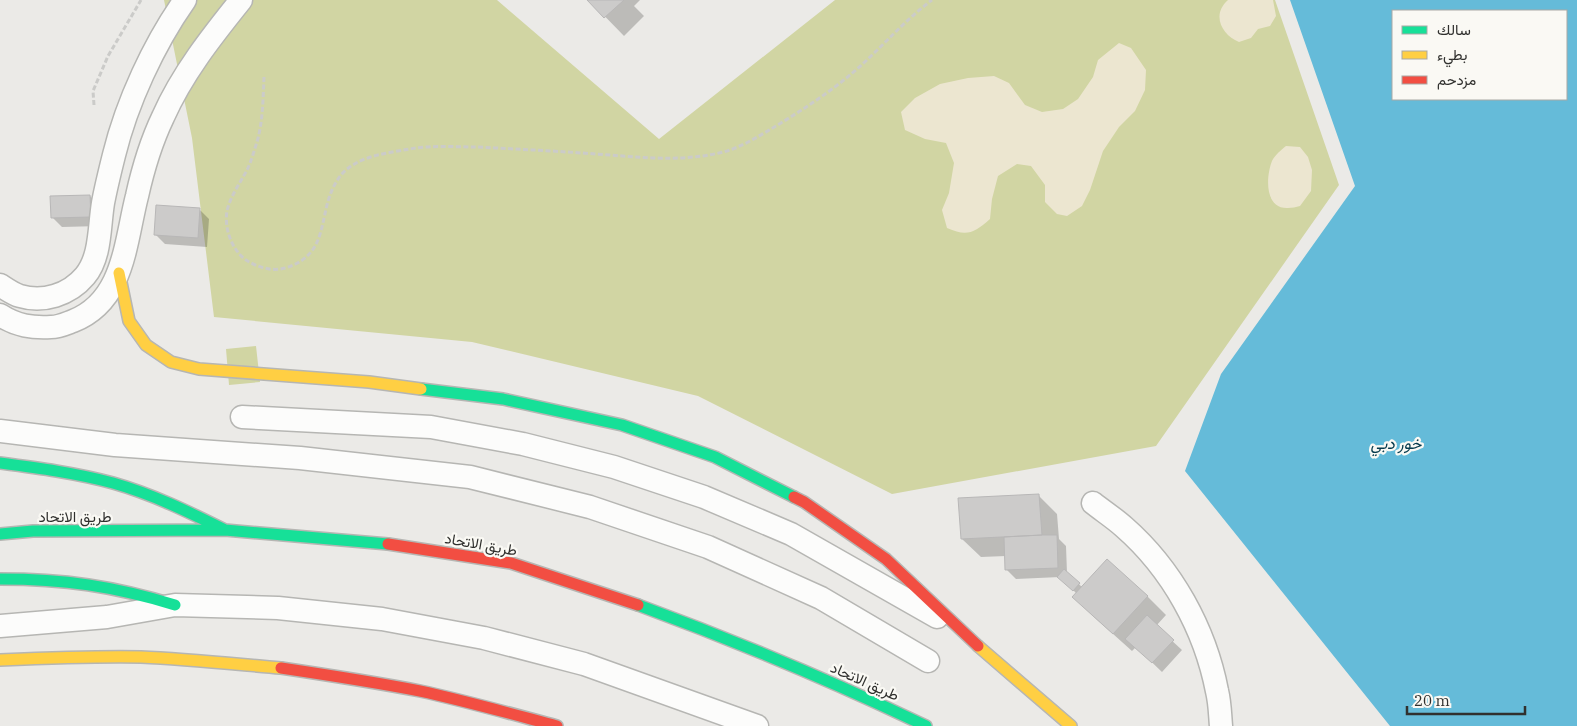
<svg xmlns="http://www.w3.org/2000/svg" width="1577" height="726" viewBox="0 0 1577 726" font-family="'IBM Plex Serif',Vazirmatn,serif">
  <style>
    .green { fill: #d1d5a3 }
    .sand { fill: #ece6d0 }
    .water { fill: #65bbd9; fill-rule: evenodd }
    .shadow { fill: #0003 }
    .building { fill: #cccbca; stroke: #b8b7b7 }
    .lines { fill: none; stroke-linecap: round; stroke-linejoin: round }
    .lane-casing { stroke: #b6b6b3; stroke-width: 25 }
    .fast-casing { stroke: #b6b6b3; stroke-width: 14 }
    .slow-casing { stroke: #b6b6b3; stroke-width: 14 }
    .jam-casing { stroke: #b6b6b3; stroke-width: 14 }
    .path { stroke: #cbcbc9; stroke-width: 3; stroke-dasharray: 5 2.5; stroke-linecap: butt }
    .lane { stroke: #fcfcfb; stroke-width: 22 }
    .fast { stroke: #16e098; stroke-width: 11 }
    .slow { stroke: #ffcf43; stroke-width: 11 }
    .jam { stroke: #f24e42; stroke-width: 11 }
    .labels { text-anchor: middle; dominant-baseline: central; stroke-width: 4.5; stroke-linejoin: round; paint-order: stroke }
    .street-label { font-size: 15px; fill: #30302e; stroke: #faf9f4 }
    .water-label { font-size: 16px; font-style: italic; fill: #053a4d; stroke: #faf9f4 }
  </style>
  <rect width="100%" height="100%" fill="#ebeae7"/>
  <!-- green -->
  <path class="green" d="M 164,0 L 497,0 L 659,139 L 835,0 L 1275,0 L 1339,185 L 1156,446 L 892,494 L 698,396 L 472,342 L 214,317 L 192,138 Z
    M 256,346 L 260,382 L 229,385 L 226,349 Z"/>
  <!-- sand -->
  <path class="sand" d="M 1228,0 L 1273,0 L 1276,16 L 1270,26 L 1258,29 L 1251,38 L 1239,42 C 1222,35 1211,15 1228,0 Z
    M 1119,43 L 1131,48 L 1146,70 L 1145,90 L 1135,111 L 1119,127 L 1103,151 L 1090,190 L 1082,206 L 1067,216 L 1057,214 L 1045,202 L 1045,185 L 1031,166 L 1017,164 L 998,176 L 992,199 L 990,219 C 974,233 967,237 947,228 L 942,210 L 949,193 L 954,163 L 946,143 L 925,139 L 905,130 L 901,112 L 915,98 L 940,84 L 968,78 L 994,76 L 1009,83 L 1025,105 L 1042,112 L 1063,109 L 1078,99 L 1093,77 L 1098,60 Z
    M 1286,146 L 1300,147 L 1308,157 L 1312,170 L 1311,191 L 1300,206 C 1296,207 1292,208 1288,208 C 1264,209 1266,176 1272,161 C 1275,155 1281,150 1286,146 Z"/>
  <!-- water -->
  <path class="water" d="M 1290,0 L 1577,0 L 1577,726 L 1390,726 L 1185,471 L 1221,374 L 1355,186 ZM 1566,11 L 1566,99 L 1393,99 L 1393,11 Z"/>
  <!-- shadow -->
  <path class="shadow" d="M 589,0 L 640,0 L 634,6 L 644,16 L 624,36 Z
    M 90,196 L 99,206 L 100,226 L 62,227 L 53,218 Z
    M 199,209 L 209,219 L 207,247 L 165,244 L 155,234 Z
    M 1039,496 L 1057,514 L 1059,539 L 1066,546 L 1067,573 L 1083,588 L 1147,596 L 1166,615 L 1156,626 L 1182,650 L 1162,672 L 1136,647 L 1132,651 L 1093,616 L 1074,597 L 1077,594 L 1060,577 L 1016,579 L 1006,569 L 1006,556 L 981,557 L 962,539 Z"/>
  <!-- building -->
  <path class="building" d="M 587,0 L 624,0 L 604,18 Z
    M 90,195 L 91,217 L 51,218 L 50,196 Z
    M 156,205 L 200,208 L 198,238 L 154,235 Z
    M 1039,494 L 1042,535 L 961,539 L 958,498 Z
    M 1042,535 L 1057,535 L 1058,568 L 1005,570 L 1004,537 Z
    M 1107,559 L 1148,596 L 1113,634 L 1072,597 Z
    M 1064,569 L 1080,583 L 1073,591 L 1057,577 Z
    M 1147,615 L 1174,640 L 1152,663 L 1125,639 Z"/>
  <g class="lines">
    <!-- lane casing -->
    <g class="lane-casing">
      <path id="lane" d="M 0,285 C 6,289 13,294 20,296 C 43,303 69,295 85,276 C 101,257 99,227 103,203 C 106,187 110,171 114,155 C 127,102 154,44 185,0
        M 0,315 C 17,326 32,328 51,327 C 59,327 65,324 73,321 C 124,301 125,243 137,196 C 143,169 151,142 163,117 C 182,74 212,36 241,0
        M 242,417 L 431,427 L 523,444 L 614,467 L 704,497 L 791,534 L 937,617
        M 0,431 L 115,445 L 300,458 L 470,477 L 590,507 L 708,547 L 821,598 L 928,661
        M 1093,503 C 1103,511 1114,518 1124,527 C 1172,569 1205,629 1217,691 C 1220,703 1220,715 1221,726
        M 0,626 L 107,617 L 175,605 L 278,608 L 382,619 L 484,638 L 584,664 L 757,726"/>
    </g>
    <!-- fast casing -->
    <g class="fast-casing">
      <path id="fast" d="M 421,389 L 503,399 L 622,425 L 715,457 L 794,497
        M 0,463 C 38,468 76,473 113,483 C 152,494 189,512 225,530
        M 0,534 L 33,531 L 225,530 L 388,544
        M 0,579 C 64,579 113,586 175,605
        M 638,605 C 736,641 832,681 926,726"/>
    </g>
    <!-- slow casing -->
    <g class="slow-casing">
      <path id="slow" d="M 119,273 L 129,321 L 146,345 L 171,362 L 199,369 L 369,382 L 421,389
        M 978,646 L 1071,726
        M 0,660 C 47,658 94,656 141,657 C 188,659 234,664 281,668"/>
    </g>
    <!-- jam casing -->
    <g class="jam-casing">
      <path id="jam" d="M 794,497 L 804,502 L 886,559 L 978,646
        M 388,544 L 511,563 L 638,605
        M 281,668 C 328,675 374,682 420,691 C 466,701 512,714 557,726"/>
    </g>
    <!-- path -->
    <path class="path" d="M 264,77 C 263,99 263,121 257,142 C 254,151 251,162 247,170 C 240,183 230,197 227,211 C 224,229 232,250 246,260 C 257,267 272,272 285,268 C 335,253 314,209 341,175 C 357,156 387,153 410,149 C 431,145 455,147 476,147 C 516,149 556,151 596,154 C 639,157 684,163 727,151 C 743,146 761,135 776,126 C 809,106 841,85 869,58 C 890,38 909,17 932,0
      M 94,105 L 93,91 L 108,56 L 141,0"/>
    <!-- lane -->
    <use href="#lane" class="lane"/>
    <!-- fast -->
    <use href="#fast" class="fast"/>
    <!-- slow -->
    <use href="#slow" class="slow"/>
    <!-- jam -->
    <use href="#jam" class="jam"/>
  </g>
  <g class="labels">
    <!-- street labels -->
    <g class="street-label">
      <text x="75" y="516">طريق الاتحاد</text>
      <text transform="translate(481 544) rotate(10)">طريق الاتحاد</text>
      <text transform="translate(865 681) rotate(24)">طريق الاتحاد</text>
    </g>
    <!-- water labels -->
    <g class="water-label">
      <text x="1396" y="443">خور دبي</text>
    </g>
  </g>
  <!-- legend -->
  <rect x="1392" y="10" width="175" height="90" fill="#faf9f4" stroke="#a9a9a5"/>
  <rect x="1402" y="26" width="25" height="8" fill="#16e098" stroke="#a9a9a5"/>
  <text x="1437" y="35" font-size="15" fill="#30302e">سالك</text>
  <rect x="1402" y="51" width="25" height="8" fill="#ffcf43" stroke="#a9a9a5"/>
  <text x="1437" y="60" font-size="15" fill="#30302e">بطيء</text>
  <rect x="1402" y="76" width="25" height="8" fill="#f24e42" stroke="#a9a9a5"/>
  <text x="1437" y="85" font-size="15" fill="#30302e">مزدحم</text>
  <!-- scale -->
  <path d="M1407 706v8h118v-8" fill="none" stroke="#30302e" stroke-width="2.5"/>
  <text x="1414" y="706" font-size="15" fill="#30302e" stroke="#faf9f4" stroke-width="4" paint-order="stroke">20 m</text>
</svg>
